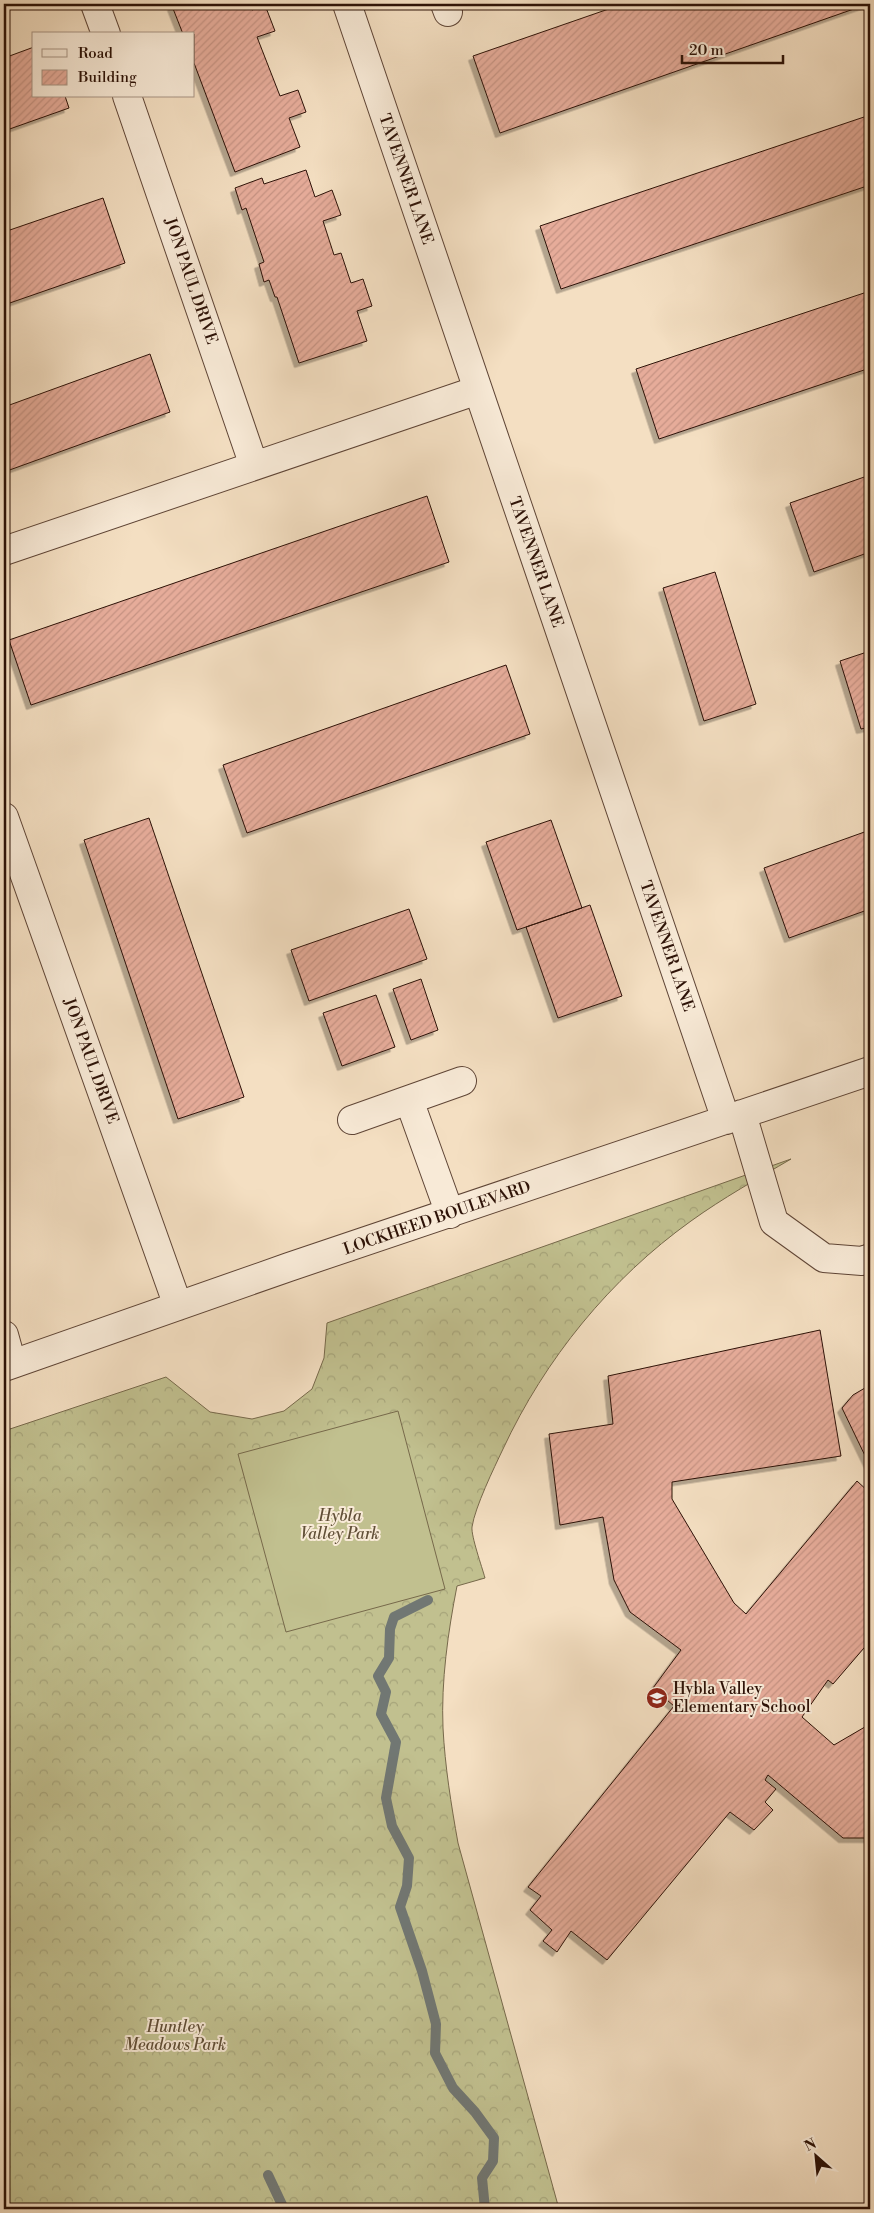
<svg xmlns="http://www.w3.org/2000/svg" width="874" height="2213" viewBox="0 0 874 2213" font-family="'Libre Bodoni',serif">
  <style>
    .forest { fill: url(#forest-crowns); stroke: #77694b }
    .pitch { fill: #c1c08f; stroke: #77694b }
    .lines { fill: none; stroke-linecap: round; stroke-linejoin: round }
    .stream { stroke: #717773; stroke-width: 10 }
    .building { fill: url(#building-hatch); stroke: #2d1207; filter: url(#shadow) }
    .minor-casing { stroke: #5f4536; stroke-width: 30 }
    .minor { stroke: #f8ead7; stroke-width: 28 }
    .labels { text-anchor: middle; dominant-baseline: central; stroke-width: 4; stroke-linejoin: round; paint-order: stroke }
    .street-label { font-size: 16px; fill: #2d1207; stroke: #f8ead7 }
    .park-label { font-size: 16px; font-style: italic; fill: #614f37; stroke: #f8ead7 }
    .poi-label { font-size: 16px; fill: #2d1207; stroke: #f8ead7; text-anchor: start }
  </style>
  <defs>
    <pattern id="forest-crowns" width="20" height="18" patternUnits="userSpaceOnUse" patternTransform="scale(1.25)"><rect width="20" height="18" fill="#c1c08f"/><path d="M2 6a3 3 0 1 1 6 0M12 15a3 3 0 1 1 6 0" fill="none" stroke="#a6a47a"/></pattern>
    <pattern id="building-hatch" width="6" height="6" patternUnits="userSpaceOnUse" patternTransform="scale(1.25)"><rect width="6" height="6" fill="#e6ac9a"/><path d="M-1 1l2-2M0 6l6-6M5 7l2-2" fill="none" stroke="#c69383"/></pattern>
    <filter id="shadow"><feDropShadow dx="-4.5" dy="4.5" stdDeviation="0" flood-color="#0004"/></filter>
  </defs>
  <rect width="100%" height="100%" fill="#f4dfc2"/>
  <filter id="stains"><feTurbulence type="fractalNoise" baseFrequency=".004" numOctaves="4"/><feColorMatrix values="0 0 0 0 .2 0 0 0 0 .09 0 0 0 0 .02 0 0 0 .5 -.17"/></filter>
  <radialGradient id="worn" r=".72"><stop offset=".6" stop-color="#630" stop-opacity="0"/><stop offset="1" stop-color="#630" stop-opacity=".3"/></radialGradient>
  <!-- forest -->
  <path class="forest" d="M 791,1159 C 757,1179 723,1198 691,1221 C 610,1279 545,1359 503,1449 C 494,1468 475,1507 472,1527 C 471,1536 482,1567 485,1578 L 457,1586 C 448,1632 441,1681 443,1728 C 445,1766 451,1804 458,1843 L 559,2209 L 4,2209 L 4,1431 L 166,1377 L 210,1412 L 252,1419 L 284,1411 L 312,1389 L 324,1358 L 327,1323 Z"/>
  <!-- pitch -->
  <path class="pitch" d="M 398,1411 L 445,1589 L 286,1632 L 238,1454 Z"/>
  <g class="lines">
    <!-- stream -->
    <path class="stream" d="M 428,1600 L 394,1617 L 390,1629 L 389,1658 L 378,1676 L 386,1692 L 381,1714 L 396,1742 L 386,1798 L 392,1826 L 409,1858 L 407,1886 L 400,1907 L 422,1971 L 436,2024 L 435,2053 L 453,2088 L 475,2112 L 494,2138 L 493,2161 L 482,2178 L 485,2209
      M 268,2175 L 284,2209"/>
  </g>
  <!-- building -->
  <path class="building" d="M 180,4 L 249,4 L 252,10 L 265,5 L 275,31 L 257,37 L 280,96 L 298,90 L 306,112 L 289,118 L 300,147 L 235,172 L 194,63 L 194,34 L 183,34 L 172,6 Z
    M 623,4 L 868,4 L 500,133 L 473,56 Z
    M 34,47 L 34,96 L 65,96 L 69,108 L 4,131 L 4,58 Z
    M 870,115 L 870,185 L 561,289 L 540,226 Z
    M 306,170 L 315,197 L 332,190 L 341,215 L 323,221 L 334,255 L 341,253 L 351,283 L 363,279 L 372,306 L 357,311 L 367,341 L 299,363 L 277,297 L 275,297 L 269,280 L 264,282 L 259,264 L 264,262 L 246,208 L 242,210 L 235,188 L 262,178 L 264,184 Z
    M 103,198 L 125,263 L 4,305 L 4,232 Z
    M 870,291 L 870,368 L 659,439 L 636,369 Z
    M 150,354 L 170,412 L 4,472 L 4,407 Z
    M 870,475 L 870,552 L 814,572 L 790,503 Z
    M 427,496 L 449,562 L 31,705 L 9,640 Z
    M 715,572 L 756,704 L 704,721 L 663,588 Z
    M 870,651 L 870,727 L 861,729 L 840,661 Z
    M 506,665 L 530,734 L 247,833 L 223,765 Z
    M 149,818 L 244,1097 L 178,1119 L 84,840 Z
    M 551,820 L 582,908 L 517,930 L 486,842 Z
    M 870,830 L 870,909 L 789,938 L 764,868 Z
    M 590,905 L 622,996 L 558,1018 L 526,927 Z
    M 409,909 L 427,959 L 309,1001 L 291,950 Z
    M 421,979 L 438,1030 L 411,1040 L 393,989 Z
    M 376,995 L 395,1047 L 342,1066 L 323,1013 Z
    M 820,1330 L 841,1456 L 672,1482 L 672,1499 L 734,1603 L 746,1614 L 857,1481 L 870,1493 L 870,1641 L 833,1684 L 828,1680 L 802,1717 L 834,1745 L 870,1724 L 870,1838 L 843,1838 L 768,1775 L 765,1780 L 776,1789 L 765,1802 L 773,1810 L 754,1830 L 730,1812 L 607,1960 L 571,1931 L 557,1952 L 543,1941 L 552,1930 L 530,1910 L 541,1896 L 528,1887 L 674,1706 L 653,1688 L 681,1650 L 630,1612 L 614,1580 L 603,1517 L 560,1525 L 549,1434 L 613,1424 L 608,1376 Z
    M 870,1385 L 870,1466 L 842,1408 L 853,1395 Z"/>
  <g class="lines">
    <!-- minor casing -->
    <g class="minor-casing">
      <path id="minor" d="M 95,4 L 106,34
        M 347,4 L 726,1120
        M 445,4 L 448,12
        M 127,96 L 254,466
        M 4,551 L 478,390
        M 4,817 L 178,1306
        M 409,1100 L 450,1214
        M 742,1114 L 774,1222 L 824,1258 L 862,1261 L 870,1258
        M 352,1120 L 462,1081
        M 4,1335 L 12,1364
        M 4,1367 L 289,1267 L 870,1071"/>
    </g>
    <!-- minor -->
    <use href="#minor" class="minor"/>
  </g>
  <!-- icons -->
  <defs>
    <g id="school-disc" transform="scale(1.125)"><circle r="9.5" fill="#8f2418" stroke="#f8ead7"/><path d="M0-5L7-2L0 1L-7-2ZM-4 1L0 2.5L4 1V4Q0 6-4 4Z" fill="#fff"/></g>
  </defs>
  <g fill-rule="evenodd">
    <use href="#school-disc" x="657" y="1698"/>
  </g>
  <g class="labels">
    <!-- street labels -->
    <g class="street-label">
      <text transform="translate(406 179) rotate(71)">TAVENNER LANE</text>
      <text transform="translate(191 281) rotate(71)">JON PAUL DRIVE</text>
      <text transform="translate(536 562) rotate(71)">TAVENNER LANE</text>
      <text transform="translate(667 946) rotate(71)">TAVENNER LANE</text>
      <text transform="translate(91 1061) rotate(70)">JON PAUL DRIVE</text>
      <text transform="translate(437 1218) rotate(-19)">LOCKHEED BOULEVARD</text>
    </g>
    <!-- park labels -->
    <g class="park-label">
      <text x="340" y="1516">Hybla<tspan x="340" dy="18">Valley Park</tspan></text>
      <text x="175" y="2027">Huntley<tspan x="175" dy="18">Meadows Park</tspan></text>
    </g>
    <!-- poi labels -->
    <g class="poi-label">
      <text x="673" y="1689">Hybla Valley<tspan x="673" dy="18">Elementary School</tspan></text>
    </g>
  </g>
  <!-- margin -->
  <rect width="874" height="2213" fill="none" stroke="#f4dfc2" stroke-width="20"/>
  <rect x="5" y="5" width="864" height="2203" fill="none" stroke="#2d1207" stroke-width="2.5"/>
  <rect x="10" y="10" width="854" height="2193" fill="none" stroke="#2d1207"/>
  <!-- legend -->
  <rect x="32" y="32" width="162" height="65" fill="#f8ead7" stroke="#a79484"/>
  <rect x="42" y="49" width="25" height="8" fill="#f8ead7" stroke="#a79484"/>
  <text x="78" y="58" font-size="15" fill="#2d1207">Road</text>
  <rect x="42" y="70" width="25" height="15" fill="url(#building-hatch)" stroke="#a79484"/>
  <text x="78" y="82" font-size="15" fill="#2d1207">Building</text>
  <!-- north arrow -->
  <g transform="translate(816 2156) rotate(333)" stroke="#f8ead7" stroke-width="4" paint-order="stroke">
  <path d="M0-4L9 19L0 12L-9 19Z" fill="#2d1207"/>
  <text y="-8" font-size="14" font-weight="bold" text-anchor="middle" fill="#2d1207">N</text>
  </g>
  <!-- scale -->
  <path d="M682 55v8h101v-8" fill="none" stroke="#2d1207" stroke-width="2.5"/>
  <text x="689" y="55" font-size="15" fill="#2d1207" stroke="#f8ead7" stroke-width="4" paint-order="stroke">20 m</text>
  <rect width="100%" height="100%" filter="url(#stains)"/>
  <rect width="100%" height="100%" fill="url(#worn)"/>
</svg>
